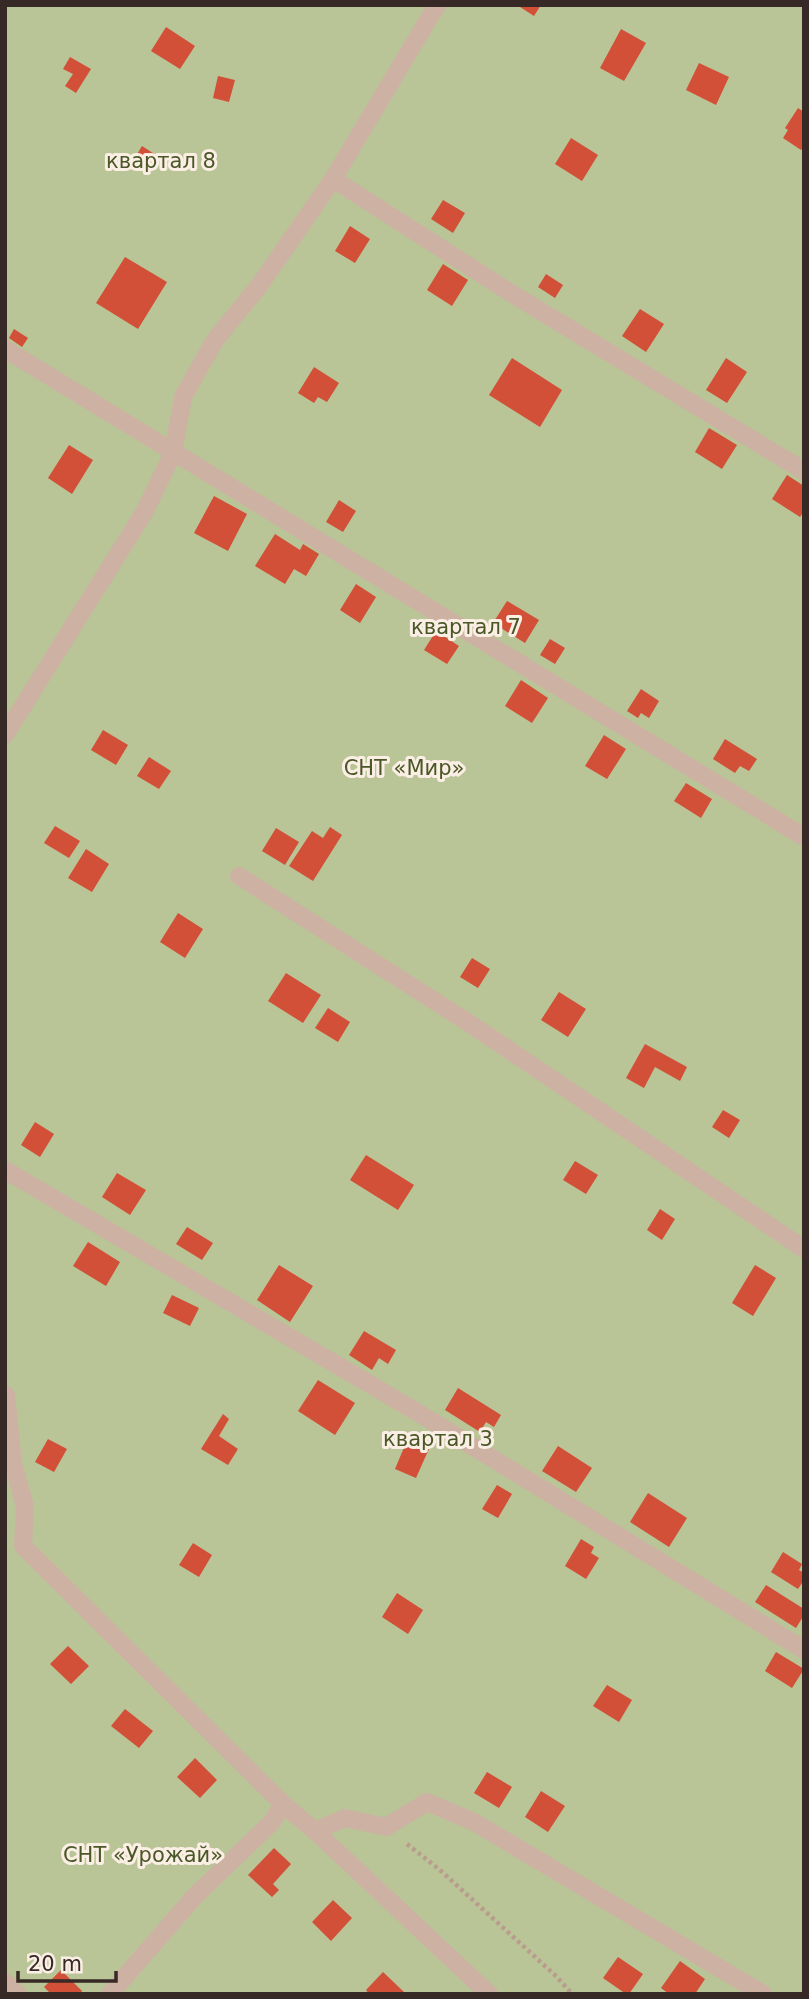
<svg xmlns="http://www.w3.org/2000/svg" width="809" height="1999" viewBox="0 0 809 1999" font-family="'DejaVu Sans',sans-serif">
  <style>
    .green { fill: #b9c497 }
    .building { fill: #d24f38 }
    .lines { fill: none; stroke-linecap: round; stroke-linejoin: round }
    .path { stroke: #b99c8d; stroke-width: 4.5; stroke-dasharray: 3.5 3.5; stroke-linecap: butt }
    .minor { stroke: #cdb2a3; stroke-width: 18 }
    .labels { text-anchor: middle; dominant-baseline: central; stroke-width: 6; stroke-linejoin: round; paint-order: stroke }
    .park-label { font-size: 21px; fill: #4a5827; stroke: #fbefe5 }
  </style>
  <rect width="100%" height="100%" fill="#f4e4d8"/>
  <!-- green -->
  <path class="green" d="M 5,5 L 804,5 L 804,1994 L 5,1994 Z"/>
  <!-- building -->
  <path class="building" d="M 517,5 L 541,5 L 534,16 Z
    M 166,27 L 195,46 L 180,69 L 151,51 Z
    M 621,29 L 646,43 L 624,81 L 600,68 Z
    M 70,57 L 91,69 L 76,93 L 65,86 L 73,74 L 63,69 Z
    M 699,63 L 729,77 L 716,105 L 686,90 Z
    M 218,76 L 235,80 L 229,102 L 213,98 Z
    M 798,108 L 804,112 L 804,146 L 801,150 L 783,138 L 788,130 L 785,128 Z
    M 571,138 L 598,155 L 582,181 L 555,164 Z
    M 142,146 L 159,157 L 150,172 L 133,161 Z
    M 443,200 L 465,213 L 453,233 L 431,219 Z
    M 350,226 L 370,239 L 355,263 L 335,251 Z
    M 125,257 L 167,282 L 138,329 L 96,303 Z
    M 443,264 L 468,280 L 452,306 L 427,290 Z
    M 546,274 L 563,285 L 555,298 L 538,287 Z
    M 640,309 L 664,324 L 646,352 L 622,336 Z
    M 14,329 L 28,338 L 22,347 L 9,338 Z
    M 512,358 L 562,390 L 540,427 L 489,395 Z
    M 726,358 L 747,372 L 727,403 L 706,390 Z
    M 314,367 L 339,383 L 327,402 L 318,397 L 314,403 L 298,393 Z
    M 709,428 L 737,445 L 722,469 L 695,452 Z
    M 69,445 L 93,460 L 72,494 L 48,478 Z
    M 787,475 L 804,486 L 802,499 L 804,511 L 800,517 L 772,499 Z
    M 214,496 L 247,514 L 228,551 L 194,533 Z
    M 339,500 L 356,511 L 343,532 L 326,522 Z
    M 275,534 L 300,550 L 303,544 L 319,554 L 306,576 L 294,569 L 285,584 L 255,566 Z
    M 356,584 L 376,597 L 360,623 L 340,610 Z
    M 507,601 L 539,620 L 525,643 L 493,623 Z
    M 436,631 L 459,646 L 447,664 L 424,650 Z
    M 550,639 L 565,648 L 555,664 L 540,655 Z
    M 521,680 L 548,698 L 532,723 L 505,706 Z
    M 641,689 L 659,701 L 649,718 L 641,713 L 638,718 L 627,711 Z
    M 103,730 L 128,745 L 116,765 L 91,750 Z
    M 604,735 L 626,749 L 607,779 L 585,766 Z
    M 725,739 L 757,759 L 749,771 L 740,766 L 735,773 L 713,759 Z
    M 149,757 L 171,771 L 159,789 L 137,776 Z
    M 686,783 L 712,799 L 701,818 L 674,801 Z
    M 55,826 L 80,841 L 69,858 L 44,843 Z
    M 330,827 L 342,835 L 313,881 L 289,866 L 312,831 L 323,838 Z
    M 276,828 L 299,842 L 285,865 L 262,851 Z
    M 86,849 L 109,864 L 92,892 L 68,878 Z
    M 178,913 L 203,929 L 185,958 L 160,942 Z
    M 472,958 L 490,969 L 478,988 L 460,977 Z
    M 286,973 L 321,995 L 303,1023 L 268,1001 Z
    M 559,992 L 586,1009 L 568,1037 L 541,1020 Z
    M 328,1008 L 350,1022 L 338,1042 L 315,1028 Z
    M 645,1044 L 687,1067 L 680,1081 L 655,1067 L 644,1088 L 626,1078 Z
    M 723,1110 L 740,1120 L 729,1138 L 712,1127 Z
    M 35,1122 L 54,1134 L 40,1157 L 21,1145 Z
    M 366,1155 L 414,1185 L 398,1210 L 350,1180 Z
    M 575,1161 L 598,1175 L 586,1194 L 563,1180 Z
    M 117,1173 L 146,1190 L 130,1215 L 102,1197 Z
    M 660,1209 L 675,1219 L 662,1240 L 647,1230 Z
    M 187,1227 L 213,1243 L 202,1260 L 176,1244 Z
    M 88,1242 L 120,1262 L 106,1286 L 73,1266 Z
    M 279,1265 L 313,1286 L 290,1322 L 257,1300 Z
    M 755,1265 L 776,1278 L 753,1316 L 732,1303 Z
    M 172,1295 L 199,1308 L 190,1326 L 163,1313 Z
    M 364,1331 L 396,1350 L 388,1364 L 379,1358 L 372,1370 L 349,1355 Z
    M 318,1380 L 355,1403 L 335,1435 L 298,1411 Z
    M 458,1388 L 501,1415 L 494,1427 L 486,1422 L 480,1432 L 445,1410 Z
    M 223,1414 L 229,1419 L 219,1436 L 238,1449 L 228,1465 L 201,1449 Z
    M 410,1433 L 432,1442 L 416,1478 L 395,1469 Z
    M 48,1439 L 67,1449 L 54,1472 L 35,1462 Z
    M 558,1446 L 592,1468 L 576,1492 L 542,1471 Z
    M 497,1485 L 512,1494 L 498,1518 L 482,1509 Z
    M 648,1493 L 687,1518 L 669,1547 L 630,1522 Z
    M 581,1539 L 594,1547 L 591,1553 L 599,1558 L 586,1579 L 565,1566 Z
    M 193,1543 L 212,1555 L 199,1577 L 179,1565 Z
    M 783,1552 L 802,1564 L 799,1570 L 804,1573 L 804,1580 L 798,1589 L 771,1572 Z
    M 766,1585 L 804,1609 L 804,1615 L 796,1628 L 755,1602 Z
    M 397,1593 L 423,1610 L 408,1634 L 382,1617 Z
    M 68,1646 L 89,1666 L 71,1684 L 50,1664 Z
    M 776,1652 L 804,1669 L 792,1688 L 765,1671 Z
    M 607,1685 L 632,1700 L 619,1722 L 593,1706 Z
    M 125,1709 L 153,1731 L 139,1748 L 111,1726 Z
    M 195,1758 L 217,1780 L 200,1798 L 177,1777 Z
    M 487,1772 L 512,1787 L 499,1808 L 474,1793 Z
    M 541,1791 L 565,1806 L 548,1832 L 525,1817 Z
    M 274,1848 L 291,1864 L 273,1884 L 279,1890 L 272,1897 L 248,1875 Z
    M 333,1900 L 352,1918 L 331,1941 L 312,1922 Z
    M 618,1957 L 643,1974 L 629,1994 L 626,1994 L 603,1978 Z
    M 680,1961 L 705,1979 L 695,1994 L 669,1994 L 661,1988 Z
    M 61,1970 L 82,1991 L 80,1994 L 51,1994 L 44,1987 Z
    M 383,1972 L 404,1992 L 402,1994 L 369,1994 L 366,1990 Z"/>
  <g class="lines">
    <!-- path -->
    <path class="path" d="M 407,1844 L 440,1870 L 557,1977 L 572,1994"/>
    <!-- minor -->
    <path class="minor" d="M 333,179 L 514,295 L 804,471
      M 5,349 L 804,837
      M 5,735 L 145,511 L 173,453 L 183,397 L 215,340 L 259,286 L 333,179 L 437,5
      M 239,876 L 469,1023 L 804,1249
      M 5,1170 L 417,1412 L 804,1650
      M 6,1395 L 13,1463 L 25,1506 L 23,1546 L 283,1804
      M 315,1831 L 489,1994
      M 5,1982 L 18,1994
      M 110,1994 L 194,1897 L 272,1822 L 283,1804 L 315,1831 L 345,1818 L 386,1827 L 427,1802 L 474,1822 L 763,1994"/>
  </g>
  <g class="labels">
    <!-- park labels -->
    <g class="park-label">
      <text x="161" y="161">квартал 8</text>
      <text x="466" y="627">квартал 7</text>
      <text x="404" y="768">СНТ «Мир»</text>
      <text x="438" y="1439">квартал 3</text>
      <text x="143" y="1855">СНТ «Урожай»</text>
    </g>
  </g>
  <!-- border -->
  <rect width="809" height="1999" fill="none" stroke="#372a26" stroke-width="14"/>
  <!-- scale -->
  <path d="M18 1971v10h98v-10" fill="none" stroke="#372a26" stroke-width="3.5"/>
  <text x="28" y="1971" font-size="21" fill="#372a26" stroke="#fbefe5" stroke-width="5" paint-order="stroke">20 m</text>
</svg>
